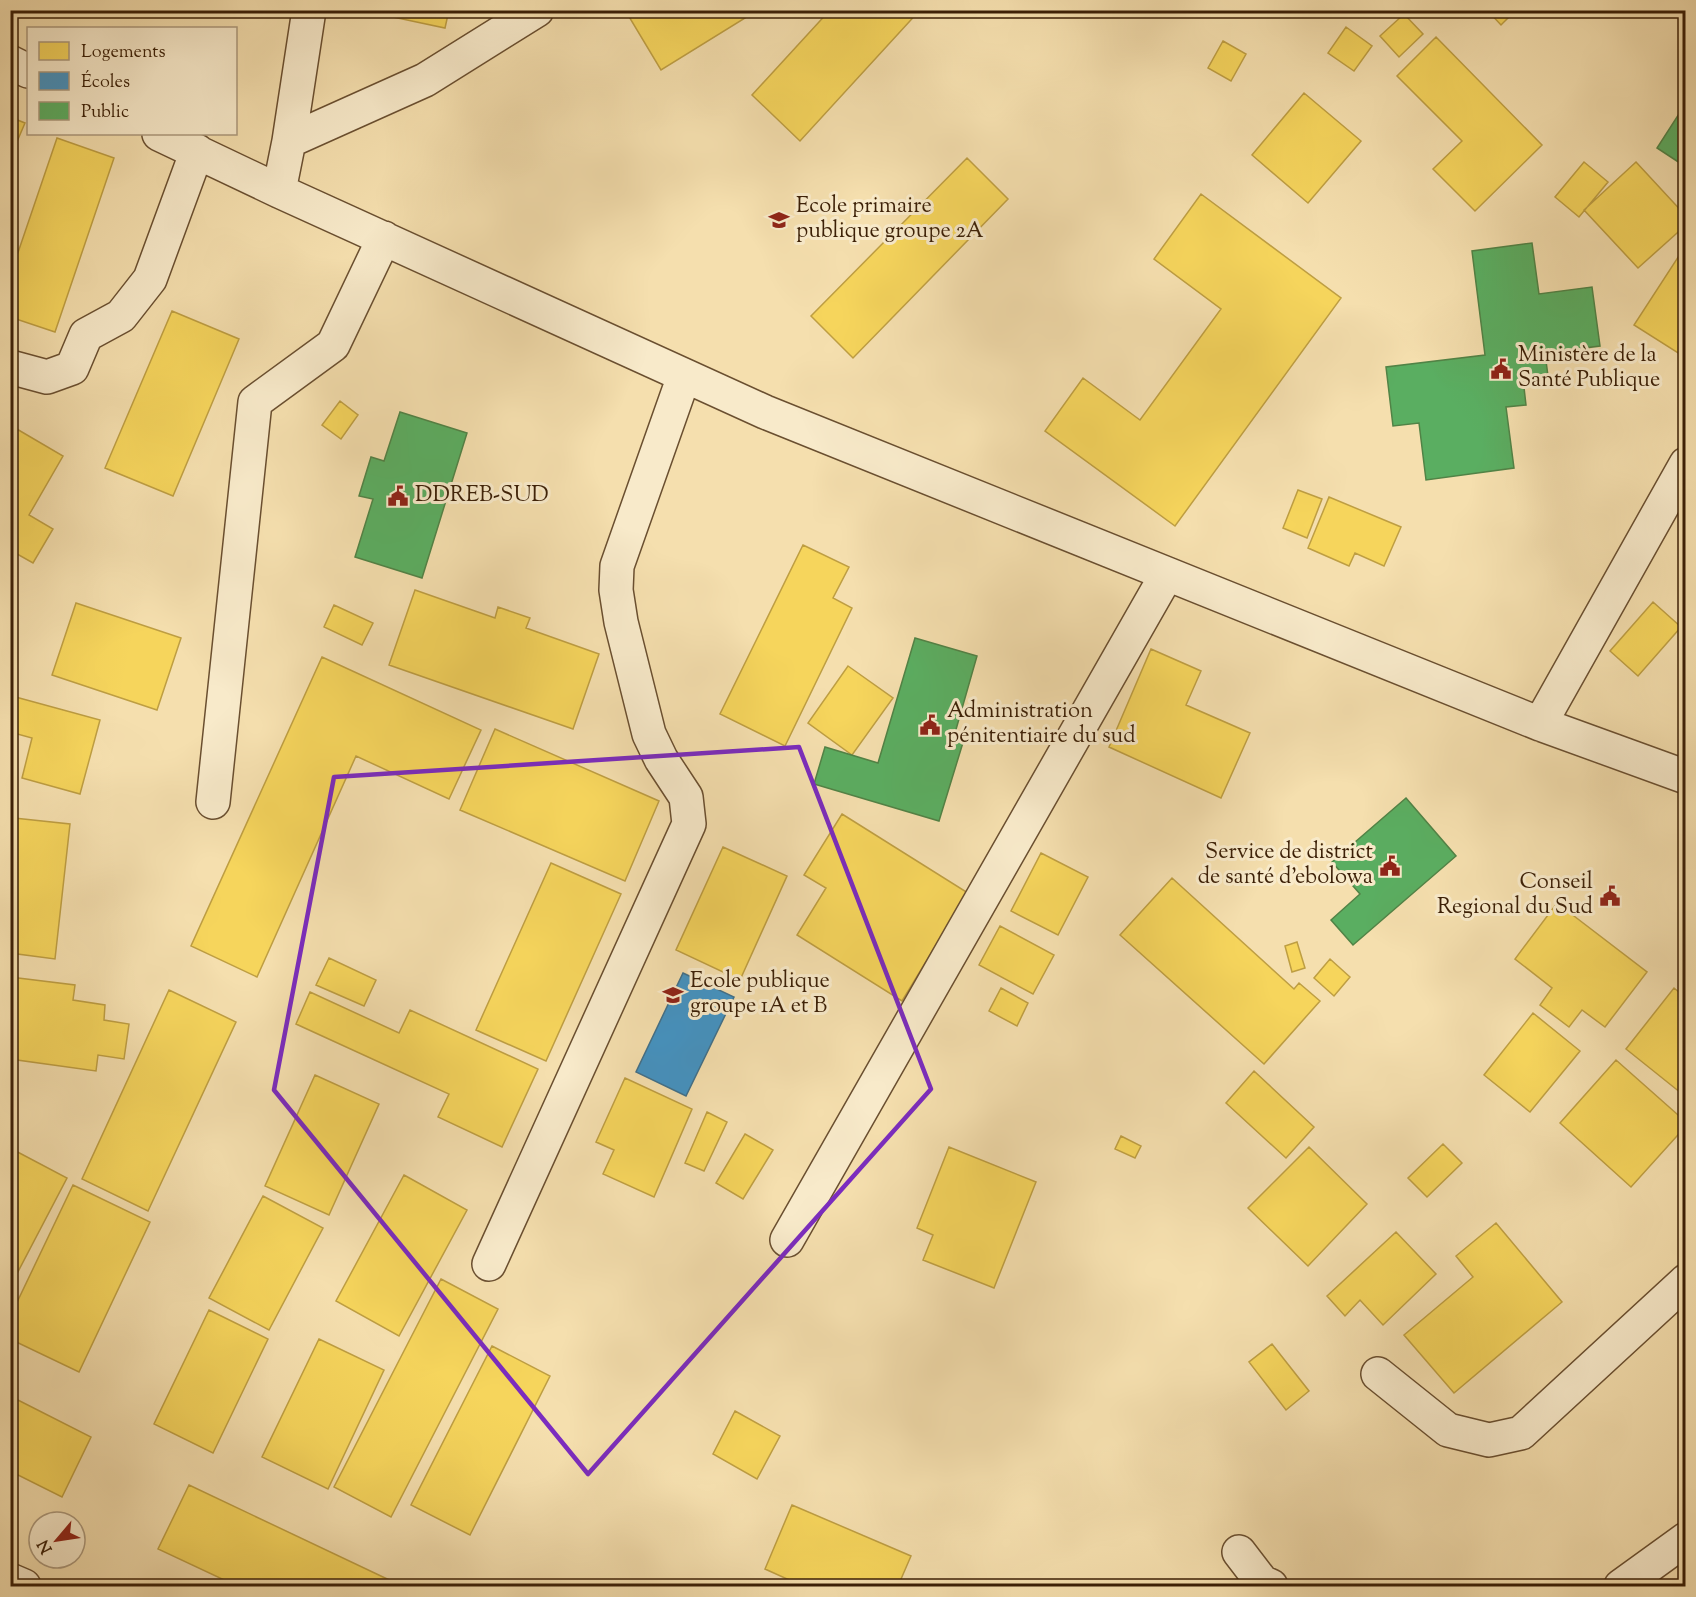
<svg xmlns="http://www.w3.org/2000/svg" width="1696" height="1597" viewBox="0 0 1696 1597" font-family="'Sorts Mill Goudy',serif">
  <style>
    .homes { fill: #f6d55c; stroke: #be9e42; stroke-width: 1.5 }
    .schools { fill: #4393c3; stroke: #41708a; stroke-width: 1.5 }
    .public { fill: #5aae61; stroke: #518346; stroke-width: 1.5 }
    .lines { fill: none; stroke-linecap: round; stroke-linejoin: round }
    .street-casing { stroke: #6a4f30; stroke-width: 36 }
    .street { stroke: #f8eaca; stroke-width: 33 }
    .marked { fill: none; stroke: #7b2cbf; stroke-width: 4.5; stroke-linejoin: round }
    .labels { text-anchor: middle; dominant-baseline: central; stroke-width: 6; stroke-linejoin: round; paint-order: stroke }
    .poi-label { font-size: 22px; fill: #3b1f06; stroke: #f8eaca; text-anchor: start }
  </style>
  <rect width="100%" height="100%" fill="#f5dfae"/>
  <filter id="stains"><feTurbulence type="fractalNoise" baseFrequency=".00333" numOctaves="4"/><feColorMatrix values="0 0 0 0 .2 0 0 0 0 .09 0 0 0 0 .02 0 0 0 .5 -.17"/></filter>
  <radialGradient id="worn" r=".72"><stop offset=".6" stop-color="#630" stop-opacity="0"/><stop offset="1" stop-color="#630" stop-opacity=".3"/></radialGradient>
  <!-- homes -->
  <path class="homes" d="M 375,10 L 449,10 L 445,28 L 374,13 Z
    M 625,10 L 758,10 L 661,70 Z
    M 830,10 L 920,10 L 800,141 L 752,95 Z
    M 1487,10 L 1516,10 L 1501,25 Z
    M 1404,14 L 1423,34 L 1399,57 L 1380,36 Z
    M 1346,27 L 1372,46 L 1354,71 L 1328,53 Z
    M 1436,37 L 1542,145 L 1475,211 L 1433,169 L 1462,141 L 1397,76 Z
    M 1223,41 L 1246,54 L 1231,81 L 1208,68 Z
    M 1304,93 L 1361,141 L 1308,203 L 1252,155 Z
    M 10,117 L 25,123 L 10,158 Z
    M 57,138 L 114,158 L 55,332 L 10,317 L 10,276 Z
    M 967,158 L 1008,199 L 853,358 L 811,316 Z
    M 1584,162 L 1608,182 L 1579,217 L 1555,197 Z
    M 1636,162 L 1686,216 L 1686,225 L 1638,268 L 1584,210 Z
    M 1201,194 L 1341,298 L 1175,526 L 1045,431 L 1083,378 L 1140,420 L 1221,309 L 1154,259 Z
    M 1686,245 L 1686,358 L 1634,325 Z
    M 172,311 L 239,339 L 173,496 L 105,468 Z
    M 340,401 L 358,415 L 341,439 L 322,425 Z
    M 10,425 L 63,456 L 29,515 L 53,529 L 33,563 L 10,550 Z
    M 1298,490 L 1322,499 L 1307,538 L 1283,528 Z
    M 1329,497 L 1401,527 L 1384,566 L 1355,553 L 1349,566 L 1308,548 Z
    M 803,545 L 849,567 L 833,598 L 852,608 L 785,746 L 720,714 Z
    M 415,590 L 495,618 L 498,607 L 530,618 L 526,628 L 599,654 L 573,729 L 389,665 Z
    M 1653,602 L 1681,627 L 1638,676 L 1610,651 Z
    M 76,603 L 181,638 L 157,710 L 52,675 Z
    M 334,605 L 373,623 L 362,645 L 324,627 Z
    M 1151,649 L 1201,671 L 1186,705 L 1250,733 L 1221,798 L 1109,747 Z
    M 322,657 L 481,730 L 449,799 L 356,756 L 257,977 L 191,946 Z
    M 848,666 L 893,698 L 852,755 L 808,723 Z
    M 12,696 L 100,720 L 80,794 L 22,778 L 32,738 L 10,732 Z
    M 495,729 L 659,801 L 625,881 L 460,810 Z
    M 842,814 L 968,893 L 902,1001 L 797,935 L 826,888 L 804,875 Z
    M 14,818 L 70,824 L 55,959 L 10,953 L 10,849 Z
    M 723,847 L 787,876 L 740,980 L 676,950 Z
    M 1041,853 L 1088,877 L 1058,935 L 1011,911 Z
    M 551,863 L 621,894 L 546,1061 L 476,1030 Z
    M 1172,878 L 1294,989 L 1299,983 L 1320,1001 L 1264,1064 L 1120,935 Z
    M 1557,903 L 1647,972 L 1605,1027 L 1582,1010 L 1569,1027 L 1540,1005 L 1552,988 L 1515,959 Z
    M 1000,926 L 1054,955 L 1033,994 L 979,965 Z
    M 1297,942 L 1305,968 L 1292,972 L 1285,946 Z
    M 329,958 L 376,980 L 364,1006 L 316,985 Z
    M 1330,959 L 1350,977 L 1334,996 L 1314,978 Z
    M 10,977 L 75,985 L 73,1000 L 105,1005 L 104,1020 L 129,1024 L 124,1059 L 98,1055 L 96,1071 L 10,1059 Z
    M 1001,988 L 1028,1003 L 1017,1026 L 989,1011 Z
    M 1674,988 L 1686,998 L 1686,1097 L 1626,1049 Z
    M 169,990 L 236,1022 L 148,1211 L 82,1179 Z
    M 310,992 L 399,1033 L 410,1010 L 538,1069 L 502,1147 L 438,1117 L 449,1094 L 296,1024 Z
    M 1533,1013 L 1580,1051 L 1530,1112 L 1484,1075 Z
    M 1616,1060 L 1686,1122 L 1686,1126 L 1631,1187 L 1560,1123 Z
    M 1254,1071 L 1314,1127 L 1286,1158 L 1226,1103 Z
    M 315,1075 L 379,1104 L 329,1215 L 265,1186 Z
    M 625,1078 L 692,1109 L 654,1197 L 603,1174 L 614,1150 L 596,1142 Z
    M 707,1112 L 727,1122 L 704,1171 L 685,1163 Z
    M 745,1134 L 773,1150 L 743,1199 L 716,1183 Z
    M 1121,1136 L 1141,1146 L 1135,1158 L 1115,1149 Z
    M 1443,1144 L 1462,1163 L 1427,1197 L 1408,1178 Z
    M 949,1147 L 1036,1182 L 994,1288 L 923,1260 L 933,1235 L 917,1228 Z
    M 1309,1147 L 1367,1204 L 1308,1266 L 1248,1208 Z
    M 10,1148 L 67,1178 L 10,1287 Z
    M 404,1175 L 467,1210 L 399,1336 L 336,1301 Z
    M 73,1185 L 150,1222 L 79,1372 L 10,1339 L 10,1317 Z
    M 263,1196 L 323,1228 L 269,1330 L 209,1298 Z
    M 1496,1223 L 1562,1302 L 1454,1393 L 1404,1335 L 1473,1277 L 1456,1256 Z
    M 1396,1232 L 1436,1274 L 1383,1325 L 1360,1300 L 1345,1316 L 1327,1296 Z
    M 441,1279 L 498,1309 L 391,1517 L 334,1487 Z
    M 209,1310 L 268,1339 L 213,1453 L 154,1424 Z
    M 319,1339 L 384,1370 L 328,1489 L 262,1457 Z
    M 1272,1344 L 1309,1391 L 1286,1410 L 1249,1362 Z
    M 492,1346 L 550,1376 L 470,1535 L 411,1505 Z
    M 10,1396 L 91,1437 L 62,1497 L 10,1471 Z
    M 735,1411 L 780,1436 L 757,1479 L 713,1454 Z
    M 189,1485 L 402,1586 L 237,1586 L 158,1549 Z
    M 792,1505 L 911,1556 L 898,1586 L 792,1586 L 794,1582 L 765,1569 Z"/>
  <!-- schools -->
  <path class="schools" d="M 683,973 L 734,997 L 686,1096 L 636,1072 Z"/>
  <!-- public -->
  <path class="public" d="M 1686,103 L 1686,167 L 1657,148 Z
    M 1532,243 L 1539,294 L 1592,287 L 1600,346 L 1545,353 L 1548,376 L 1523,379 L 1526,405 L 1506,407 L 1514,468 L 1426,480 L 1419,423 L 1393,426 L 1386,367 L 1485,355 L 1472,251 Z
    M 400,412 L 467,433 L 422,578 L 355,557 L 373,499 L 359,496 L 371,457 L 384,461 Z
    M 915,638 L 977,656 L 955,733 L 965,736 L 939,821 L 814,784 L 825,747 L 878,763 Z
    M 1406,798 L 1456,856 L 1353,945 L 1331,920 L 1360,894 L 1332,862 Z"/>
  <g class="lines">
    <!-- street casing -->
    <g class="street-casing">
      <path id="street" d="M 10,62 L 28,71
        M 159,134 L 279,191 L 765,412 L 1540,724 L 1686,777
        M 289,141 L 425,80 L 537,10
        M 279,191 L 289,141 L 309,10
        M 10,367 L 47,377 L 72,368 L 86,335 L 121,316 L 150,279 L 197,151
        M 1540,724 L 1686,464
        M 213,802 L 255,402 L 333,345 L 384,238
        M 787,1240 L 1167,574
        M 489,1264 L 689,824 L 686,797 L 661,759 L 649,734 L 621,622 L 616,590 L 617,566 L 684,376
        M 1378,1374 L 1448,1430 L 1489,1440 L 1521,1433 L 1686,1281
        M 1239,1552 L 1262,1582 L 1271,1586
        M 10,1580 L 24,1586
        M 1621,1586 L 1686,1539"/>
    </g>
    <!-- street -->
    <use href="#street" class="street"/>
  </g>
  <!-- marked area -->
  <path class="marked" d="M 799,747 L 931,1089 L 588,1474 L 274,1090 L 334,777 Z"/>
  <!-- icons -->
  <defs>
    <g id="school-bare" transform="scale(1.62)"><path d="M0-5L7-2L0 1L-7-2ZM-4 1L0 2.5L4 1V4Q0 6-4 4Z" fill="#8f2418" stroke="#f8eaca" stroke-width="2.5" paint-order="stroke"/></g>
    <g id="civic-bare" transform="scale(1.62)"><path d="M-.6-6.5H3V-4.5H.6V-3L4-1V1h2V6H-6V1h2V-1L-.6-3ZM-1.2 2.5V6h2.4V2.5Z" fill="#8f2418" stroke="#f8eaca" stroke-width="2.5" paint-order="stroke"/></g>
  </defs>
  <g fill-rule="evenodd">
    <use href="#school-bare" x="779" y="220"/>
    <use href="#civic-bare" x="1501" y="369"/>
    <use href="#civic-bare" x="398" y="496"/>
    <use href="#civic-bare" x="930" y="725"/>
    <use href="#civic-bare" x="1390" y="866"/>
    <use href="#civic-bare" x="1610" y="896"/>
    <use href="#school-bare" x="673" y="995"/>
  </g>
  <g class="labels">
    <!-- poi labels -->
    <g class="poi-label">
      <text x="796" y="207">Ecole primaire<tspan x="796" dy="25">publique groupe 2A</tspan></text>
      <text x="1518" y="356">Ministère de la<tspan x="1518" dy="25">Santé Publique</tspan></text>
      <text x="415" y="496">DDREB-SUD</text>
      <text x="947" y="712">Administration<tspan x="947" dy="25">pénitentiaire du sud</tspan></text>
      <text x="1373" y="853" text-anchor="end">Service de district<tspan x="1373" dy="25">de santé d'ebolowa</tspan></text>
      <text x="1593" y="883" text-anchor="end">Conseil<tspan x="1593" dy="25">Regional du Sud</tspan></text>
      <text x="690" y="982">Ecole publique<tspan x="690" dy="25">groupe 1A et B</tspan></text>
    </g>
  </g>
  <!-- margin -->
  <rect width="1696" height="1597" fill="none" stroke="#f5dfae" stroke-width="36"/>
  <rect x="12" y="12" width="1672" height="1573" fill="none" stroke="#3b1f06" stroke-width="3"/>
  <rect x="18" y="18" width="1660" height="1561" fill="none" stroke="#3b1f06" stroke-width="1.5"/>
  <!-- legend -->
  <rect x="27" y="27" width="210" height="108" fill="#f8eaca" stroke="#ac997c" stroke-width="1.5"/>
  <rect x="39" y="42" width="30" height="18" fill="#f6d55c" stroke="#ac997c" stroke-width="1.5"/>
  <text x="81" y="57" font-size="18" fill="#3b1f06">Logements</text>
  <rect x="39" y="72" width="30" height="18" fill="#4393c3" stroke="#ac997c" stroke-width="1.5"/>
  <text x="81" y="87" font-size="18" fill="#3b1f06">Écoles</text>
  <rect x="39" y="102" width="30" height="18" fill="#5aae61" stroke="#ac997c" stroke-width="1.5"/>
  <text x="81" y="117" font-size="18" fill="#3b1f06">Public</text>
  <!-- north arrow -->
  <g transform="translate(57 1540) rotate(241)"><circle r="28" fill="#f8eaca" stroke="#ac997c" stroke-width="1.5"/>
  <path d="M0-4.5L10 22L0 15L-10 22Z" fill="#8f2418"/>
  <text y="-9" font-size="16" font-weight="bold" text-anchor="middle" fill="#3b1f06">N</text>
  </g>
  <rect width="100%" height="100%" filter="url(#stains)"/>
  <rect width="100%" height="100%" fill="url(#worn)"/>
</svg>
